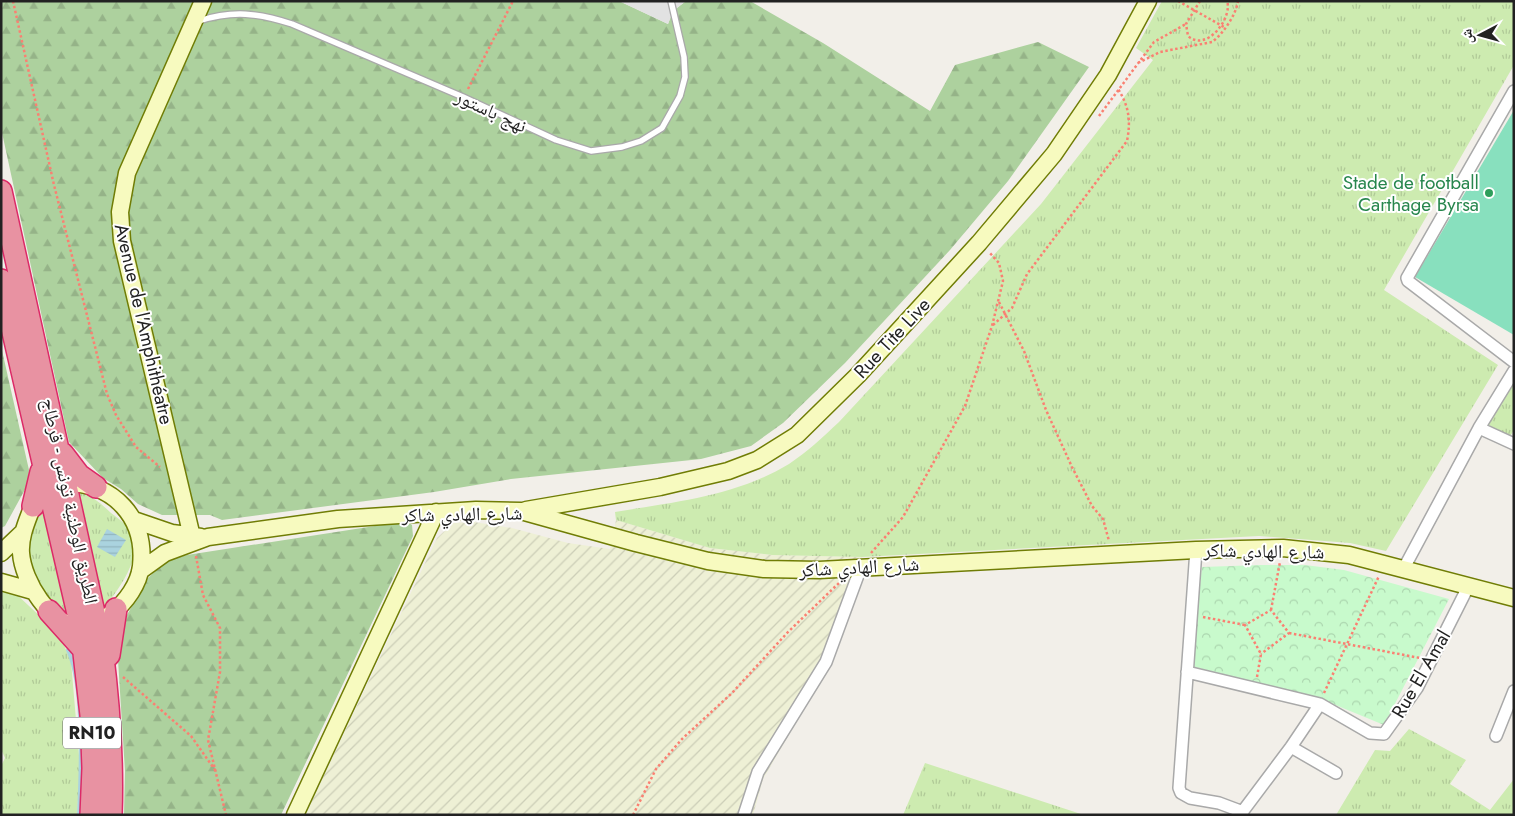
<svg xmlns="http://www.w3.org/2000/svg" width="1515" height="816" viewBox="0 0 1515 816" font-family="Jost,'Noto Naskh Arabic',sans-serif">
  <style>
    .farmland { fill: url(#farmland-furrows) }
    .grass { fill: url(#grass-tufts) }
    .forest { fill: url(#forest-firs) }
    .park { fill: url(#park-crowns) }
    .pitch { fill: #88e0be }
    .parking { fill: #e2e2e2 }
    .water { fill: url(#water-rules) }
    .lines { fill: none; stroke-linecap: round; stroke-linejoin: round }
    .stream { stroke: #aad3df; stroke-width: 4 }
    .lane-casing { stroke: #a9a9a9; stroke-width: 8 }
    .street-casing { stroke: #a9a9a9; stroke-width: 14 }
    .secondary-casing { stroke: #707d05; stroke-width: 19 }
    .highway-casing { stroke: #dc2a67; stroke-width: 24 }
    .path { stroke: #fa8072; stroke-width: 2.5; stroke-dasharray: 2.5 2.5; stroke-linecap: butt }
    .lane { stroke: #fff; stroke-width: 5.5 }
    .street { stroke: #fff; stroke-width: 11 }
    .secondary { stroke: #f7fabf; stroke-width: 16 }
    .highway { stroke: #e892a2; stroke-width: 21 }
    .leisure-dot { fill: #2e9e5b; stroke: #fff; stroke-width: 2 }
    .labels { text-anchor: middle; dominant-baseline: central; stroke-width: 4; stroke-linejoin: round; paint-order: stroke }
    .shield { fill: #fff; stroke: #646464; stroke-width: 1 }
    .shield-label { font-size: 18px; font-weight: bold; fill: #222 }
    .street-label { font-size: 19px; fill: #222; stroke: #fff }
    .leisure-label { font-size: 19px; fill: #27864d; stroke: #fff; text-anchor: end }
  </style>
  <defs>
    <pattern id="farmland-furrows" width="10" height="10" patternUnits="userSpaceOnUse" patternTransform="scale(1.25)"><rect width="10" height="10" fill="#eef0d5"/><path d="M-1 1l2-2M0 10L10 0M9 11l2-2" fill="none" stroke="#ccceb7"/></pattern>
    <pattern id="grass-tufts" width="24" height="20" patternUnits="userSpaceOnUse" patternTransform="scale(1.25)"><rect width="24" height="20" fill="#cdebb0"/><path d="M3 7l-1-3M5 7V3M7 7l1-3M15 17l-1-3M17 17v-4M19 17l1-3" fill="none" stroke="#b0c997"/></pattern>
    <pattern id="forest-firs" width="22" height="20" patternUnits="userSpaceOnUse" patternTransform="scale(1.25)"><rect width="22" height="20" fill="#add19e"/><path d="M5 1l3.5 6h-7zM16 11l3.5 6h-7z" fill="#95b388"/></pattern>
    <pattern id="park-crowns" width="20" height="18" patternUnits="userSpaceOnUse" patternTransform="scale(1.25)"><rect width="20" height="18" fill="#c8facc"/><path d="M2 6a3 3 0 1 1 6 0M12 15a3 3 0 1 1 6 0" fill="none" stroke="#acd6af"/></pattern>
    <pattern id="water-rules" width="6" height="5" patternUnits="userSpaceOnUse" patternTransform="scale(1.25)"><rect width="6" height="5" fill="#aad3df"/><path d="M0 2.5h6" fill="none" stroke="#92b5bf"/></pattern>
  </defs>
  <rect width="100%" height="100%" fill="#f2efe9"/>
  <!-- farmland -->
  <path class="farmland" d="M 616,520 L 710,548 L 772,555 L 862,557 L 861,586 L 831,663 L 763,779 L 753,815 L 305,815 L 437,538 L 453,523 L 474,522 L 512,528 L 568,543 L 610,549 Z"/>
  <!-- grass -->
  <path class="grass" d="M 1162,1 L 1514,1 L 1514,65 L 1384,290 L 1498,365 L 1386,551 L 1350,543 L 1259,536 L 862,557 L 772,555 L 710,548 L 616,520 L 615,512 C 675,502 736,496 789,464 C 807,452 823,437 839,422 L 1041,204 L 1153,60 L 1136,48 Z
    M 1514,378 L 1514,430 L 1507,441 L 1481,426 Z
    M 75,490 C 90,495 100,502 111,513 C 119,519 129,526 133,535 C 142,559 117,592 103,609 L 70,614 C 48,600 24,573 28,544 C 29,532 36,518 40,506 Z
    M 1,589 L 13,591 L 59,634 L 71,661 L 80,767 L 77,815 L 1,815 L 1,766 L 5,758 L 1,749 Z
    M 1409,729 L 1466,760 L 1450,784 L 1490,810 L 1514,779 L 1514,815 L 1336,815 L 1375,750 L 1390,751 Z
    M 925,763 L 1084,815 L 903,815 Z"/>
  <!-- forest -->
  <path class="forest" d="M 1,1 L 619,1 L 668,24 L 673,11 L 686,1 L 750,1 L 823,43 L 930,111 L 955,65 L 1038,42 L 1089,67 L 1008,181 L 950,250 L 845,363 L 783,423 L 751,446 L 701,459 L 511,479 L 434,492 L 222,520 L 210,515 L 162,515 L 138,504 L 121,489 L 103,478 L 69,442 L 1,128 Z
    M 1,346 L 29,470 L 28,484 L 5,526 L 1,528 Z
    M 407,521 L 412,525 L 413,536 L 281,815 L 124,815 L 125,771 L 117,644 L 119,629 L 148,578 L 166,561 L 187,555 Z"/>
  <!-- park -->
  <path class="park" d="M 1260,565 L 1305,565 L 1344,570 L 1449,599 L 1384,725 L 1321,699 L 1191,666 L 1202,567 Z"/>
  <!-- pitch -->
  <path class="pitch" d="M 1514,110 L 1514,335 L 1415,277 Z"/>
  <!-- parking -->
  <path class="parking" d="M 619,1 L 686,1 L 673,11 L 668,24 Z"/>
  <!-- water -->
  <path class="water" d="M 107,529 L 126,540 L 115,557 L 97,547 Z"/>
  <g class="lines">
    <!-- stream -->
    <path class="stream" d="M 68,650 C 85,688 81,772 79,815"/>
    <!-- lane casing -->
    <g class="lane-casing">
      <path id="lane" d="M 199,21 C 233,10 258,13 292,24 L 463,97 L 556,140 L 591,151 L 622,147 L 641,141 L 662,128 L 680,96 L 685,77 L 684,57 L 671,1"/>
    </g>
    <!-- street casing -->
    <g class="street-casing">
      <path id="street" d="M 1514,91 L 1407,278 L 1408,281 L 1514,362
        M 1479,428 L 1514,444
        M 1196,550 L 1179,788 L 1181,793 L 1190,798 L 1219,803 L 1243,812
        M 1404,568 L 1479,428 L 1514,371
        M 1187,672 L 1320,704 L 1370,733 L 1384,734 L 1417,688 L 1468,587
        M 1496,736 L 1514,691
        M 1291,747 L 1336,773
        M 744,815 L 758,772 L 826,662 L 861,567
        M 1240,815 L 1291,747 L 1320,704"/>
    </g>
    <!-- secondary casing -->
    <g class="secondary-casing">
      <path id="secondary" d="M 66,483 C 114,483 146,518 141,566 C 139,584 126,602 112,613 C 102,620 94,627 81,627 C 50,626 23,581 21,553 C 20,539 25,526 30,513 C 34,505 40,493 48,488 C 53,486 60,485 66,483 Z
        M 526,510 L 660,487 L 728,471 L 757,460 L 797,435 L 858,375 L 979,243 L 1054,154 L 1108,75 L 1148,1
        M 134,520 L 172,533 L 201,537
        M 193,541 L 122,241 L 120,212 L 127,173 L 203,1
        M 1,553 L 23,532
        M 140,571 L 165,553 L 208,537 L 338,519 L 476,510 L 521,511 L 636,543 L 708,561 L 764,569 L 819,570 L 1196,550 L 1283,548 L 1349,555 L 1514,598
        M 1,582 L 33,591
        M 295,815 L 436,512"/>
    </g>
    <!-- highway casing -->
    <g class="highway-casing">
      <path id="highway" d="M 1,191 L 102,649 C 109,704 113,759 111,815
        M 1,280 L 81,627 L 91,715 L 93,768 L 91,815
        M 63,454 L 79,475 L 96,487
        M 33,506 L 41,472
        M 49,611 L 84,650
        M 109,655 L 116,609"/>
    </g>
    <!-- path -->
    <path class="path" d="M 13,1 L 54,185 L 107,394 L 116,415 L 136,447 L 160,467
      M 1178,1 L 1224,27
      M 1200,1 L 1186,24 L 1188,36 C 1207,53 1233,17 1227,1
      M 1138,63 L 1160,52 L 1212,42 C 1223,34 1236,15 1238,1
      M 468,89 L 513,1
      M 1099,116 L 1154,42 L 1186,24
      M 999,302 L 1024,351 L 1046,410 L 1072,467 L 1092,506 L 1103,519 L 1109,541
      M 993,325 L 1012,308 L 1027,274 L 1127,141 C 1131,121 1129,106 1118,89
      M 871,553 L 903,517 L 965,406 L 992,326 L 1003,281 L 999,263 L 989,252
      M 196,556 L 203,595 L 220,628 L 220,672 L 208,740 L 226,815
      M 1271,610 L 1280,562
      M 1203,617 L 1245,625
      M 1289,633 L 1420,658
      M 123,677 L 191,736 L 215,770
      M 1257,677 L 1261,654 L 1245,625 L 1271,610 L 1289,633 L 1261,654
      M 1324,693 L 1379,576
      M 633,815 L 656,769 L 682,739 L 732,693 L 788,632 L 840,582"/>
    <!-- lane -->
    <use href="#lane" class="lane"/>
    <!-- street -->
    <use href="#street" class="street"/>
    <!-- secondary -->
    <use href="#secondary" class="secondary"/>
    <!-- highway -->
    <use href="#highway" class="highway"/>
  </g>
  <!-- markers -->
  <circle class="leisure-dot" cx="1489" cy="193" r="5"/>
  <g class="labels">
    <!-- shield labels -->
    <rect class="shield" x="63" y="717.5" width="58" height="31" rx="4"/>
    <g class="shield-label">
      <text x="92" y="733">RN10</text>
    </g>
    <!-- street labels -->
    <g class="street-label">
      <text transform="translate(491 111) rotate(25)">نهج باستور</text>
      <text transform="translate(144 324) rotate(77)">Avenue de l'Amphithéatre</text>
      <text transform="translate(892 338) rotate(-47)">Rue Tite Live</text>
      <text transform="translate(70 501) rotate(78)">الطريق الوطنية تونس - قرطاج</text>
      <text transform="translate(462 514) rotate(-1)">شارع الهادي شاكر</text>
      <text transform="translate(1264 551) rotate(1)">شارع الهادي شاكر</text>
      <text transform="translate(859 567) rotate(-3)">شارع الهادي شاكر</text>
      <text transform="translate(1421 674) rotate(-60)">Rue El Amal</text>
    </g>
    <!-- leisure labels -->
    <g class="leisure-label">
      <text x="1479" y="182">Stade de football<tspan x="1479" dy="22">Carthage Byrsa</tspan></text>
    </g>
  </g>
  <!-- border -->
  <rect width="1515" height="816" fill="none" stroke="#222222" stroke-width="5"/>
  <!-- north arrow -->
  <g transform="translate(1480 35) rotate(264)" stroke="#ffffff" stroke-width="4" paint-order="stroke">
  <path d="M0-4L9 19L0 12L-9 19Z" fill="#222222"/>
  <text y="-8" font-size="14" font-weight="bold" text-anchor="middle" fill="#222222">ش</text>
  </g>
</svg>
